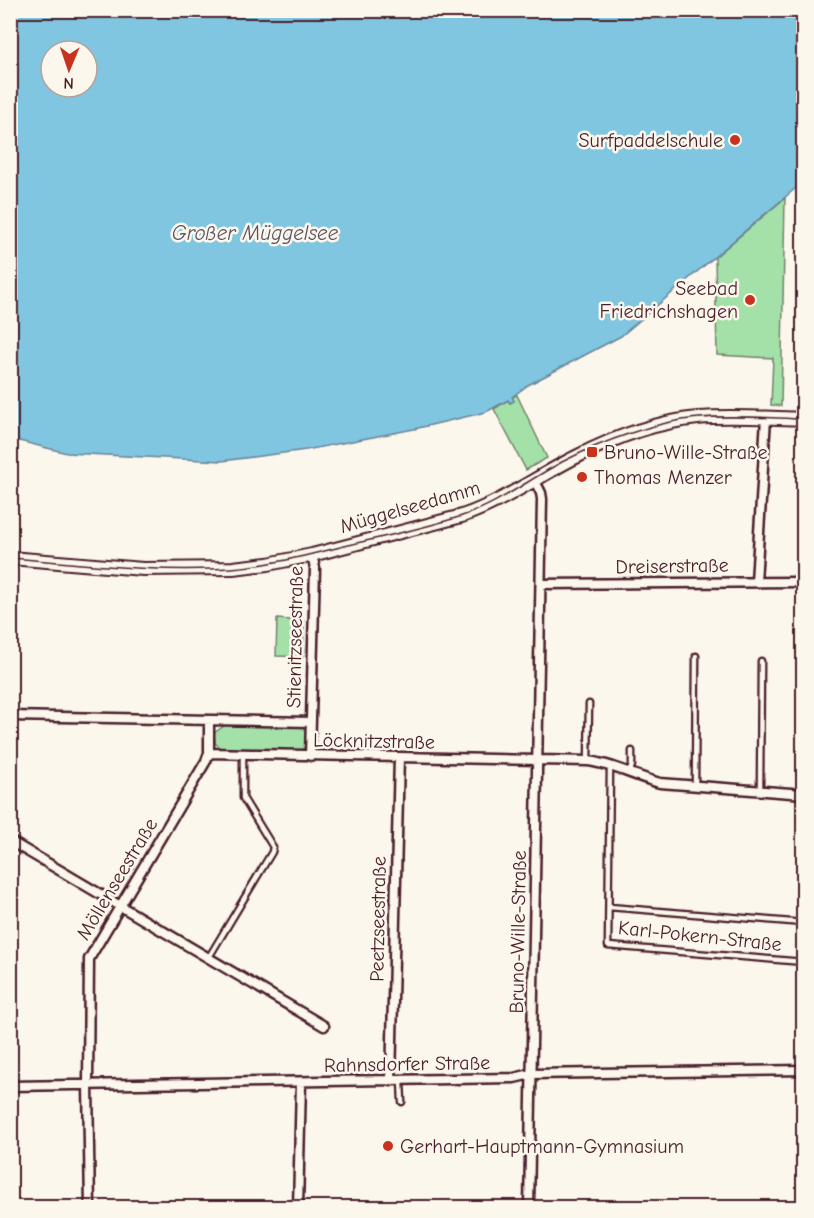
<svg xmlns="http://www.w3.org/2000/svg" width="814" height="1218" viewBox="0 0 814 1218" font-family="'Comic Neue',sans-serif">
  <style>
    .green { fill: #a3e1a9; stroke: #76806a; stroke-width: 1.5 }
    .water { fill: #80c6e0; stroke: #6a8398; stroke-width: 1.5; fill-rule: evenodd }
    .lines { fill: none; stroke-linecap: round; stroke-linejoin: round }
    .service-casing { stroke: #4a1f2b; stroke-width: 9 }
    .minor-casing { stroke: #4a1f2b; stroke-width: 13 }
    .secondary-casing { stroke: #4a1f2b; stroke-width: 16 }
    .service { stroke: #fbf7ec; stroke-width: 4.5 }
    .minor { stroke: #fbf7ec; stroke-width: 8 }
    .secondary { stroke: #fbf7ec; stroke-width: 12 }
    .tram { stroke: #4a1f2b; stroke-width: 1.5 }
    .poi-dot { fill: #c8321e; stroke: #fbf7ec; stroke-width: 2 }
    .labels { text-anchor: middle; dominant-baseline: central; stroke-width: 5; stroke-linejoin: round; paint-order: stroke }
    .poi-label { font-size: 20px; fill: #4a1f2b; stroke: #fbf7ec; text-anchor: start }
    .street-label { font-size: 20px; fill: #4a1f2b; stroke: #fbf7ec }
    .water-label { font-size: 21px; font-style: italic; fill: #5a5161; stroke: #fbf7ec }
  </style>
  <rect width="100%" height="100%" fill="#fbf7ec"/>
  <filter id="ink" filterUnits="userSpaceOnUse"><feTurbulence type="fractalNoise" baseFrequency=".0167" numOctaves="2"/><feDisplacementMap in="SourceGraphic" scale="12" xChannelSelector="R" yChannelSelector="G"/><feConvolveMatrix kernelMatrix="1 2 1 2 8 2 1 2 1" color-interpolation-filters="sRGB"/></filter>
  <g filter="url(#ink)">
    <!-- green -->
    <path class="green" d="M 785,198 L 781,406 L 771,405 L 773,358 L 717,355 L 715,257 Z
      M 517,395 L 547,458 L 526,470 L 494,409 L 508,400 L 510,403 L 514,401 L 512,397 Z
      M 277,619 L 304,621 L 303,657 L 276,656 Z
      M 231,724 L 300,726 L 307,732 L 306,746 L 301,751 L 222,749 L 215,743 L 214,733 L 224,726 Z"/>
    <!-- water -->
    <path class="water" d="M 11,10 L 803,11 L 803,182 L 621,336 L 528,385 L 512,397 L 514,401 L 510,403 L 508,400 L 486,412 L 414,429 L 306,450 L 222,461 L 67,453 L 11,439 ZM 51,51 L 87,51 L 87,87 L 51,87 Z"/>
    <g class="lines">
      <!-- service casing -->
      <g class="service-casing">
        <path id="service" d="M 588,761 L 589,704
          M 610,766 L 608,946 L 804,962
          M 630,772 L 632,765 L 632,751
          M 695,786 L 696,656
          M 760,791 L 761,661
          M 609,907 L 804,923
          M 209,957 L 272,852 L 273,847 L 243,798 L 243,754
          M 401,1081 L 402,1102"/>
      </g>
      <!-- minor casing -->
      <g class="minor-casing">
        <path id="minor" d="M 756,582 L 766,418
          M 541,584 L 804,582
          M 10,716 L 311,722
          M 209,753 L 588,761 C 613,764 636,777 660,783 L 804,794
          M 310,756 L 315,568 L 312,555
          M 10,841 L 324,1026
          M 391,1081 L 399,757
          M 10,1086 L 514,1078 L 531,1074 L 804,1070
          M 90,1208 L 88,1085 L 89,959 L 206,761 L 209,753 L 209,720
          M 298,1208 L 301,1082
          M 529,1208 L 542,499 L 541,493 L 534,479"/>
      </g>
      <!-- secondary casing -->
      <g class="secondary-casing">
        <path id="secondary" d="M 10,558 L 143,569 L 233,568 L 268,564 L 312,555 L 462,516 C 503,502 538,476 576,457 C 613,438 656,422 698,418 C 732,415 769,418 804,419"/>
      </g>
      <!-- service -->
      <use href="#service" class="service"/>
      <!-- minor -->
      <use href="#minor" class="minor"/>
      <!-- secondary -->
      <use href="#secondary" class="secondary"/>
      <!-- tram -->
      <path class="tram" d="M 10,558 C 84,564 158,573 232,568 C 275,565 315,553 357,543 C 392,535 428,527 462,516 C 501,503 530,478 566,460 C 603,441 658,421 699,418 C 734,415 769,418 804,419"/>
    </g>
  </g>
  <!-- markers -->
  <g class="poi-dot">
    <circle cx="735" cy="140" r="6"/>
    <circle cx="750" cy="300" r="6"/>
    <rect x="586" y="446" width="12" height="12" rx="3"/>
    <circle cx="582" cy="477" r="6"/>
    <circle cx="388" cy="1146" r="6"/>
  </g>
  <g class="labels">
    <!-- poi labels -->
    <g class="poi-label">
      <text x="723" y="140" text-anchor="end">Surfpaddelschule</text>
      <text x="738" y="288" text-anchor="end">Seebad<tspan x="738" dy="23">Friedrichshagen</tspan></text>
      <text x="604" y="452">Bruno-Wille-Straße</text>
      <text x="594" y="477">Thomas Menzer</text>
      <text x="400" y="1146">Gerhart-Hauptmann-Gymnasium</text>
    </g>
    <!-- street labels -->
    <g class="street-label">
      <text transform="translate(410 507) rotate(-16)">Müggelseedamm</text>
      <text transform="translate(672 566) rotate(-1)">Dreiserstraße</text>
      <text transform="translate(295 637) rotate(-89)">Stienitzseestraße</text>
      <text transform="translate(374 741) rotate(1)">Löcknitzstraße</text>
      <text transform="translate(117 879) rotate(-59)">Möllenseestraße</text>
      <text transform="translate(378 919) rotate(-89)">Peetzseestraße</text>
      <text transform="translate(518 932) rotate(-89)">Bruno-Wille-Straße</text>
      <text transform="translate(700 936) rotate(6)">Karl-Pokern-Straße</text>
      <text transform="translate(407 1064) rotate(-1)">Rahnsdorfer Straße</text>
    </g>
    <!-- water labels -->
    <g class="water-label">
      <text x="255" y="233">Großer Müggelsee</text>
    </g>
  </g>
  <!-- margin -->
  <rect width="814" height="1218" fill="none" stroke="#fbf7ec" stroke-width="36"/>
  <rect x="18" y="18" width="778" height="1182" fill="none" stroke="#4a1f2b" stroke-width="2" filter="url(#ink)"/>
  <!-- north arrow -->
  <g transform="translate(69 69) rotate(182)"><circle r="28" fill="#fbf7ec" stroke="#b4a19f" stroke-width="1.5"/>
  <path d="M0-4.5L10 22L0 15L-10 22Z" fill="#c8321e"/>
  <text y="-9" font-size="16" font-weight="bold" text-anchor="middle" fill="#4a1f2b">N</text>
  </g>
</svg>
